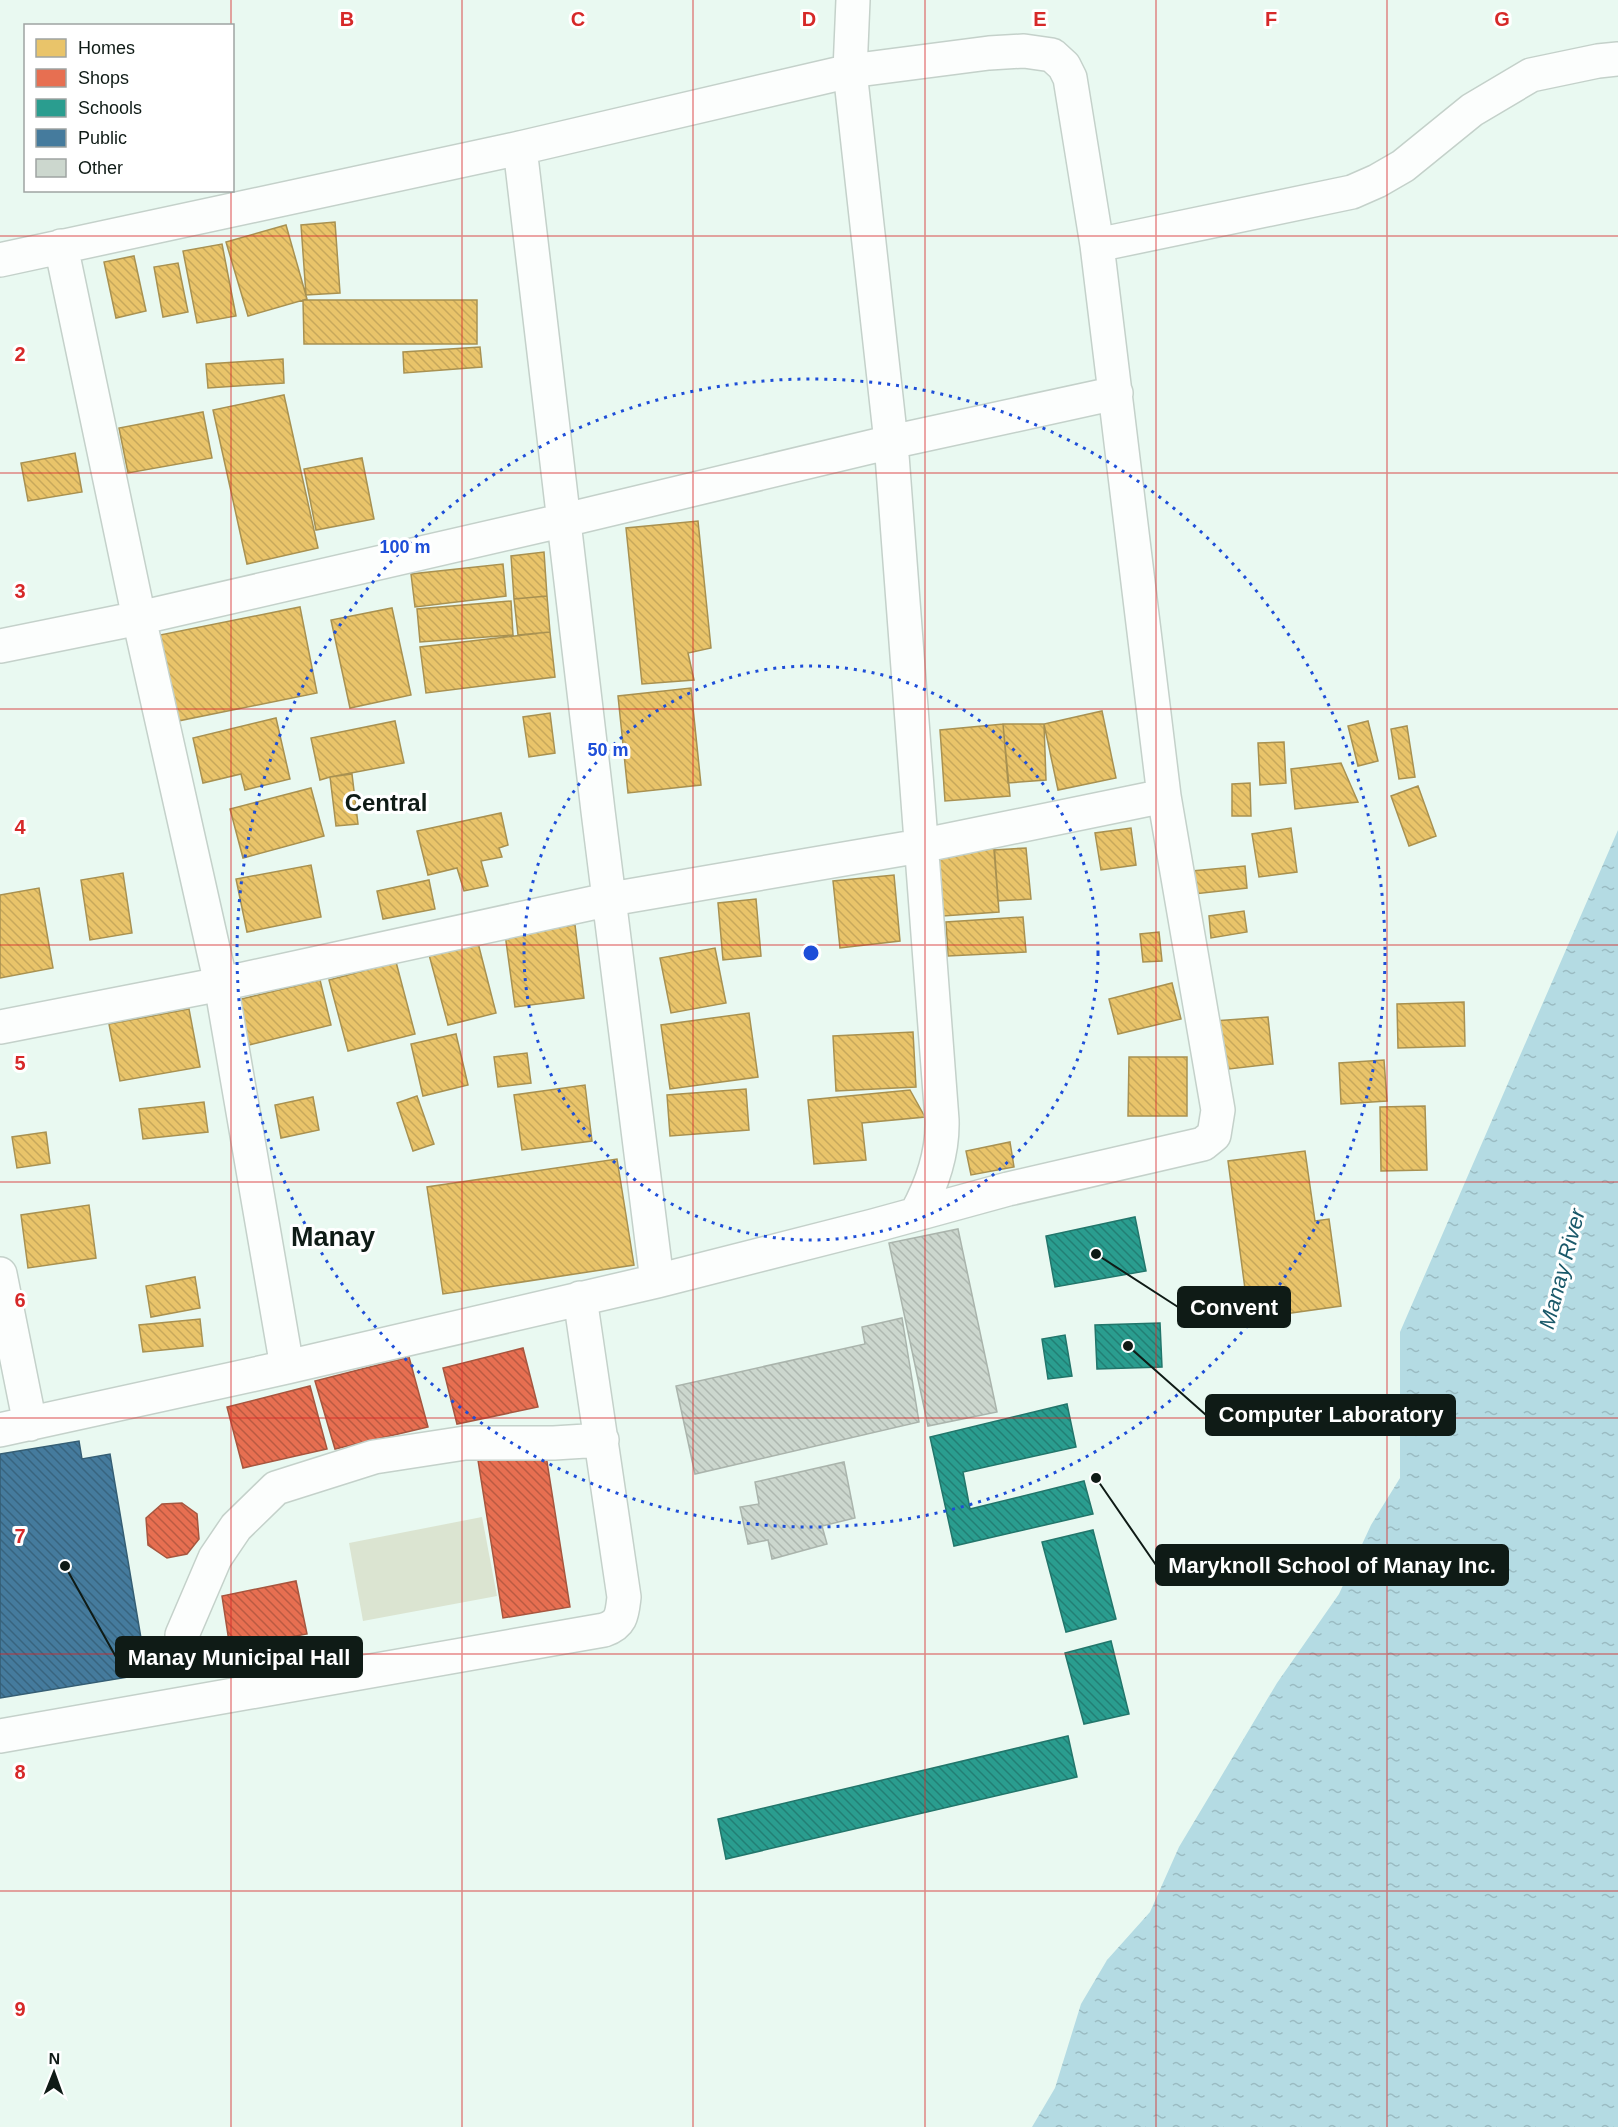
<svg xmlns="http://www.w3.org/2000/svg" width="1618" height="2127" font-family="Arial,sans-serif">
<defs>
<pattern id="water-ripples" width="26" height="14" patternUnits="userSpaceOnUse" patternTransform="scale(1.5)"><rect width="26" height="14" fill="#b4dbe3"/><path d="M2 4q2-2 4 0t4 0M15 11q2-2 4 0t4 0" fill="none" stroke="#9abbc2"/></pattern>
<pattern id="homes-back-hatch" width="6" height="6" patternUnits="userSpaceOnUse" patternTransform="scale(1.5)"><rect width="6" height="6" fill="#e9c46a"/><path d="M-1 5l2 2M0 0l6 6M5-1l2 2" fill="none" stroke="#c7a85b"/></pattern>
<pattern id="shops-back-hatch" width="6" height="6" patternUnits="userSpaceOnUse" patternTransform="scale(1.5)"><rect width="6" height="6" fill="#e76f51"/><path d="M-1 5l2 2M0 0l6 6M5-1l2 2" fill="none" stroke="#ba5a42"/></pattern>
<pattern id="schools-back-hatch" width="6" height="6" patternUnits="userSpaceOnUse" patternTransform="scale(1.5)"><rect width="6" height="6" fill="#2a9d8f"/><path d="M-1 5l2 2M0 0l6 6M5-1l2 2" fill="none" stroke="#227f74"/></pattern>
<pattern id="public-back-hatch" width="6" height="6" patternUnits="userSpaceOnUse" patternTransform="scale(1.5)"><rect width="6" height="6" fill="#457b9d"/><path d="M-1 5l2 2M0 0l6 6M5-1l2 2" fill="none" stroke="#38647f"/></pattern>
<pattern id="building-back-hatch" width="6" height="6" patternUnits="userSpaceOnUse" patternTransform="scale(1.5)"><rect width="6" height="6" fill="#ccd7ce"/><path d="M-1 5l2 2M0 0l6 6M5-1l2 2" fill="none" stroke="#aeb8b0"/></pattern>
</defs>
<rect width="100%" height="100%" fill="#e9f9f1"/>
<path fill="#dbe4d1" d="M482 1517 497 1596 363 1621 349 1543Z"/>
<path fill="url(#water-ripples)" d="M1618 830V2127H1032L1055 2088 1081 2004 1107 1960 1150 1912 1179 1847 1277 1683 1339 1594 1371 1525 1400 1478V1332Z"/>
<path fill="url(#homes-back-hatch)" stroke="#a89151" stroke-width="1.5" d="M335 222 340 293 306 295 301 225Z
M286 225 307 299 248 316 226 242Z
M222 244 236 316 197 323 183 251Z
M134 256 146 311 116 318 104 262Z
M178 263 188 312 163 317 154 267Z
M303 300H477V344H304Z
M480 347 482 367 404 373 403 352Z
M283 359 284 383 208 388 206 364Z
M284 395 318 548 247 564 213 410Z
M203 412 212 458 128 473 119 428Z
M75 453 82 492 28 501 21 463Z
M362 458 374 519 316 530 304 469Z
M698 521 711 648 688 653 694 680 642 684 626 528Z
M544 552 547 596 514 599 511 556Z
M503 564 506 596 415 607 411 574Z
M547 596 550 632 518 635 514 599Z
M511 601 513 635 420 642 417 609Z
M300 607 317 693 178 721 160 635Z
M392 608 411 695 350 708 331 620Z
M550 632 555 677 426 693 420 647Z
M691 688 701 785 628 793 618 696Z
M1102 711 1116 778 1058 790 1044 724Z
M550 713 555 753 529 757 523 717Z
M276 718 290 779 245 790 241 774 203 783 193 738Z
M395 721 404 763 330 777 320 780 311 738Z
M1368 721 1378 761 1358 766 1348 726Z
M1003 724 1010 796 945 801 940 730Z
M1003 724H1044L1046 780 1008 783Z
M1407 726 1415 777 1399 779 1391 729Z
M1284 742 1286 783 1260 785 1258 743Z
M1341 763 1358 802 1295 809 1291 769Z
M352 774 358 824 336 826 330 777Z
M1250 783 1251 816H1232V784Z
M1418 786 1436 836 1409 846 1391 796Z
M311 788 324 836 243 858 230 809Z
M501 813 508 845 499 848 502 857 481 861 488 886 464 891 457 868 428 875 417 831Z
M1131 828 1136 865 1101 870 1095 833Z
M1291 828 1297 872 1259 877 1252 834Z
M994 843 999 912 943 916 938 847Z
M1026 848 1031 899 998 901 994 850Z
M311 865 321 917 247 932 236 879Z
M1245 866 1247 888 1194 894 1192 871Z
M123 873 132 933 90 940 81 880Z
M894 875 900 941 840 948 833 881Z
M429 880 435 909 383 919 377 891Z
M39 888 53 968 0 978V895Z
M756 899 761 956 723 960 718 903Z
M1244 911 1247 932 1211 938 1209 916Z
M1023 917 1026 952 948 956 946 922Z
M575 925 584 998 515 1007 505 934Z
M1159 932 1162 961 1143 962 1140 934Z
M477 939 496 1013 448 1025 428 951Z
M715 948 726 1003 671 1013 660 958Z
M396 962 415 1034 348 1051 329 980Z
M320 980 331 1025 245 1046 233 1001Z
M1172 983 1181 1019 1118 1034 1109 999Z
M1464 1002 1465 1046 1398 1048 1397 1004Z
M189 1009 200 1067 120 1081 109 1024Z
M749 1013 758 1077 670 1089 661 1025Z
M1268 1017 1273 1064 1220 1070 1214 1021Z
M913 1032 916 1087 836 1091 833 1036Z
M456 1034 468 1085 423 1096 411 1044Z
M527 1053 531 1083 498 1087 494 1057Z
M1129 1057H1187V1116H1128Z
M1384 1060 1387 1101 1341 1104 1339 1063Z
M585 1085 592 1141 522 1150 514 1095Z
M746 1089 749 1130 670 1136 667 1095Z
M910 1090 925 1117 862 1123 866 1160 814 1164 808 1100Z
M417 1096 434 1144 413 1151 397 1103Z
M313 1097 319 1130 281 1138 275 1105Z
M204 1102 208 1132 143 1139 139 1109Z
M1425 1106 1427 1170 1381 1171 1380 1107Z
M46 1132 50 1163 17 1168 12 1137Z
M1010 1142 1014 1167 971 1175 966 1151Z
M1305 1151 1315 1221 1329 1219 1341 1306 1249 1319 1228 1161Z
M617 1159 634 1265 443 1294 427 1187Z
M89 1205 96 1258 28 1268 21 1215Z
M195 1277 200 1308 151 1317 146 1286Z
M200 1319 203 1346 143 1352 139 1325Z"/>
<path fill="url(#shops-back-hatch)" stroke="#a6563f" stroke-width="1.5" d="M523 1348 538 1407 457 1424 443 1368Z
M409 1357 428 1427 335 1449 315 1381Z
M310 1386 327 1449 243 1468 227 1407Z
M545 1449 570 1607 503 1618 478 1460Z
M182 1503 197 1514 199 1539 187 1554 167 1558 148 1545 146 1518 162 1504Z
M296 1581 307 1634 230 1648 222 1596Z"/>
<path fill="url(#schools-back-hatch)" stroke="#22766b" stroke-width="1.5" d="M1135 1217 1146 1271 1055 1287 1046 1236Z
M1160 1323 1162 1367 1097 1369 1095 1325Z
M1065 1335 1072 1376 1048 1379 1042 1339Z
M1067 1404 1076 1447 963 1472 970 1509 1084 1481 1093 1514 954 1546 930 1437Z
M1093 1530 1116 1619 1066 1632 1042 1542Z
M1111 1641 1129 1714 1084 1724 1065 1653Z
M1068 1736 1077 1777 726 1859 718 1819Z"/>
<path fill="url(#public-back-hatch)" stroke="#355e74" stroke-width="1.5" d="M79 1441 82 1459 110 1454 147 1674 0 1698V1454Z"/>
<path fill="url(#building-back-hatch)" stroke="#aab4ac" stroke-width="1.5" d="M958 1229 997 1412 928 1426 889 1243Z
M902 1318 919 1422 695 1474 676 1386 865 1344 862 1327Z
M844 1462 855 1518 822 1526 827 1544 772 1559 768 1540 748 1544 740 1507 759 1504 755 1482Z"/>
<g fill="none" stroke-linecap="round" stroke-linejoin="round">
<defs>
<path id="minor" d="M853 0 850 71 891 442 942 1120C943 1154 932 1185 916 1214
M520 148 598 811 657 1281
M1097 245 1352 192 1377 181 1403 166 1472 110 1531 75 1598 61 1618 59
M61 246 139 618 221 984 287 1367
M0 260 520 148 850 71 989 53 1024 51 1052 55 1064 66 1070 78 1097 245 1164 796 1218 1110 1214 1135 1203 1144 1008 1189 873 1226 657 1281 287 1367 0 1430
M0 646 139 618 565 520 891 442 1116 393
M0 1027 221 984 611 899 920 846 1164 796
M0 1274 30 1424
M182 1635 215 1558 236 1527 276 1488 374 1457 465 1443H554L602 1440
M0 1736 604 1630C622 1624 622 1614 624 1597L580 1298"/>
</defs>
<use href="#minor" stroke="#c4d1ca" stroke-width="36"/>
<use href="#minor" stroke="#fcfefd" stroke-width="33"/>
</g>
<path fill="none" stroke="#d62828" stroke-width="1.5" stroke-opacity="0.55" d="M231 0V26M462 0V2127M693 0V2127M925 0V2127M1156 0V2127M1387 0V2127M231 190V2127M0 236H1618M0 473H1618M0 709H1618M0 945H1618M0 1182H1618M0 1418H1618M0 1654H1618M0 1891H1618"/>
<g fill="none" stroke="#1d4ed8" stroke-width="3" stroke-dasharray="3 6">
<circle cx="811" cy="953" r="287"/>
<circle cx="811" cy="953" r="574"/>
</g>
<g text-anchor="middle" dominant-baseline="central" stroke-width="6" stroke-linejoin="round" paint-order="stroke">
<g font-size="22" font-style="italic" fill="#1a596a" stroke="#fff">
<text transform="translate(1562 1269) rotate(-75)">Manay River</text>
</g>
<g font-size="24" font-weight="bold" fill="#0f1b16" stroke="#fff">
<text x="386" y="802">Central</text>
</g>
<g font-size="27" font-weight="bold" fill="#0f1b16" stroke="#fff">
<text x="333" y="1237">Manay</text>
</g>
</g>
<g font-size="20" text-anchor="middle" font-weight="bold" fill="#d62828" stroke="#fff" stroke-width="6" stroke-linejoin="round" paint-order="stroke">
<text x="347" y="26">B</text>
<text x="578" y="26">C</text>
<text x="809" y="26">D</text>
<text x="1040" y="26">E</text>
<text x="1271" y="26">F</text>
<text x="1502" y="26">G</text>
<text x="20" y="361">2</text>
<text x="20" y="598">3</text>
<text x="20" y="834">4</text>
<text x="20" y="1070">5</text>
<text x="20" y="1307">6</text>
<text x="20" y="1543">7</text>
<text x="20" y="1779">8</text>
<text x="20" y="2016">9</text>
</g>
<circle cx="811" cy="953" r="9" fill="#1d4ed8" stroke="#fff" stroke-width="3"/>
<g font-size="18" text-anchor="middle" font-weight="bold" fill="#1d4ed8" stroke="#fff" stroke-width="6" stroke-linejoin="round" paint-order="stroke">
<text x="405" y="553">100 m</text>
<text x="608" y="756">50 m</text>
</g>
<path fill="none" stroke="#0f1b16" stroke-width="2" d="M1096 1254L1178 1307M1128 1346L1206 1415M1096 1478L1156 1565M65 1566L116 1657"/>
<g fill="#0f1b16" stroke="#fff" stroke-width="2">
<circle cx="1096" cy="1254" r="6"/>
<circle cx="1128" cy="1346" r="6"/>
<circle cx="1096" cy="1478" r="6"/>
<circle cx="65" cy="1566" r="6"/>
</g>
<g fill="#0f1b16" stroke="#0f1b16" stroke-width="2">
<rect x="1178" y="1287" width="112" height="40" rx="6"/>
<rect x="1206" y="1395" width="249" height="40" rx="6"/>
<rect x="1156" y="1545" width="352" height="40" rx="6"/>
<rect x="116" y="1637" width="246" height="40" rx="6"/>
</g>
<g font-size="22" text-anchor="middle" font-weight="bold" fill="#fff">
<text x="1234" y="1315">Convent</text>
<text x="1331" y="1422">Computer Laboratory</text>
<text x="1332" y="1573">Maryknoll School of Manay Inc.</text>
<text x="239" y="1665">Manay Municipal Hall</text>
</g>
<rect x="24" y="24" width="210" height="168" fill="#ffffff" stroke="#9fa4a2" stroke-width="1.5"/>
<rect x="36" y="39" width="30" height="18" fill="#e9c46a" stroke="#9fa4a2" stroke-width="1.5"/>
<text x="78" y="54" font-size="18" fill="#0f1b16">Homes</text>
<rect x="36" y="69" width="30" height="18" fill="#e76f51" stroke="#9fa4a2" stroke-width="1.5"/>
<text x="78" y="84" font-size="18" fill="#0f1b16">Shops</text>
<rect x="36" y="99" width="30" height="18" fill="#2a9d8f" stroke="#9fa4a2" stroke-width="1.5"/>
<text x="78" y="114" font-size="18" fill="#0f1b16">Schools</text>
<rect x="36" y="129" width="30" height="18" fill="#457b9d" stroke="#9fa4a2" stroke-width="1.5"/>
<text x="78" y="144" font-size="18" fill="#0f1b16">Public</text>
<rect x="36" y="159" width="30" height="18" fill="#ccd7ce" stroke="#9fa4a2" stroke-width="1.5"/>
<text x="78" y="174" font-size="18" fill="#0f1b16">Other</text>
<g transform="translate(54 2073) rotate(1)" stroke="#ffffff" stroke-width="4.5" paint-order="stroke">
<path d="M0-4.5L10 22L0 15L-10 22Z" fill="#0f1b16"/>
<text y="-9" font-size="16" font-weight="bold" text-anchor="middle" fill="#0f1b16">N</text>
</g>
</svg>
